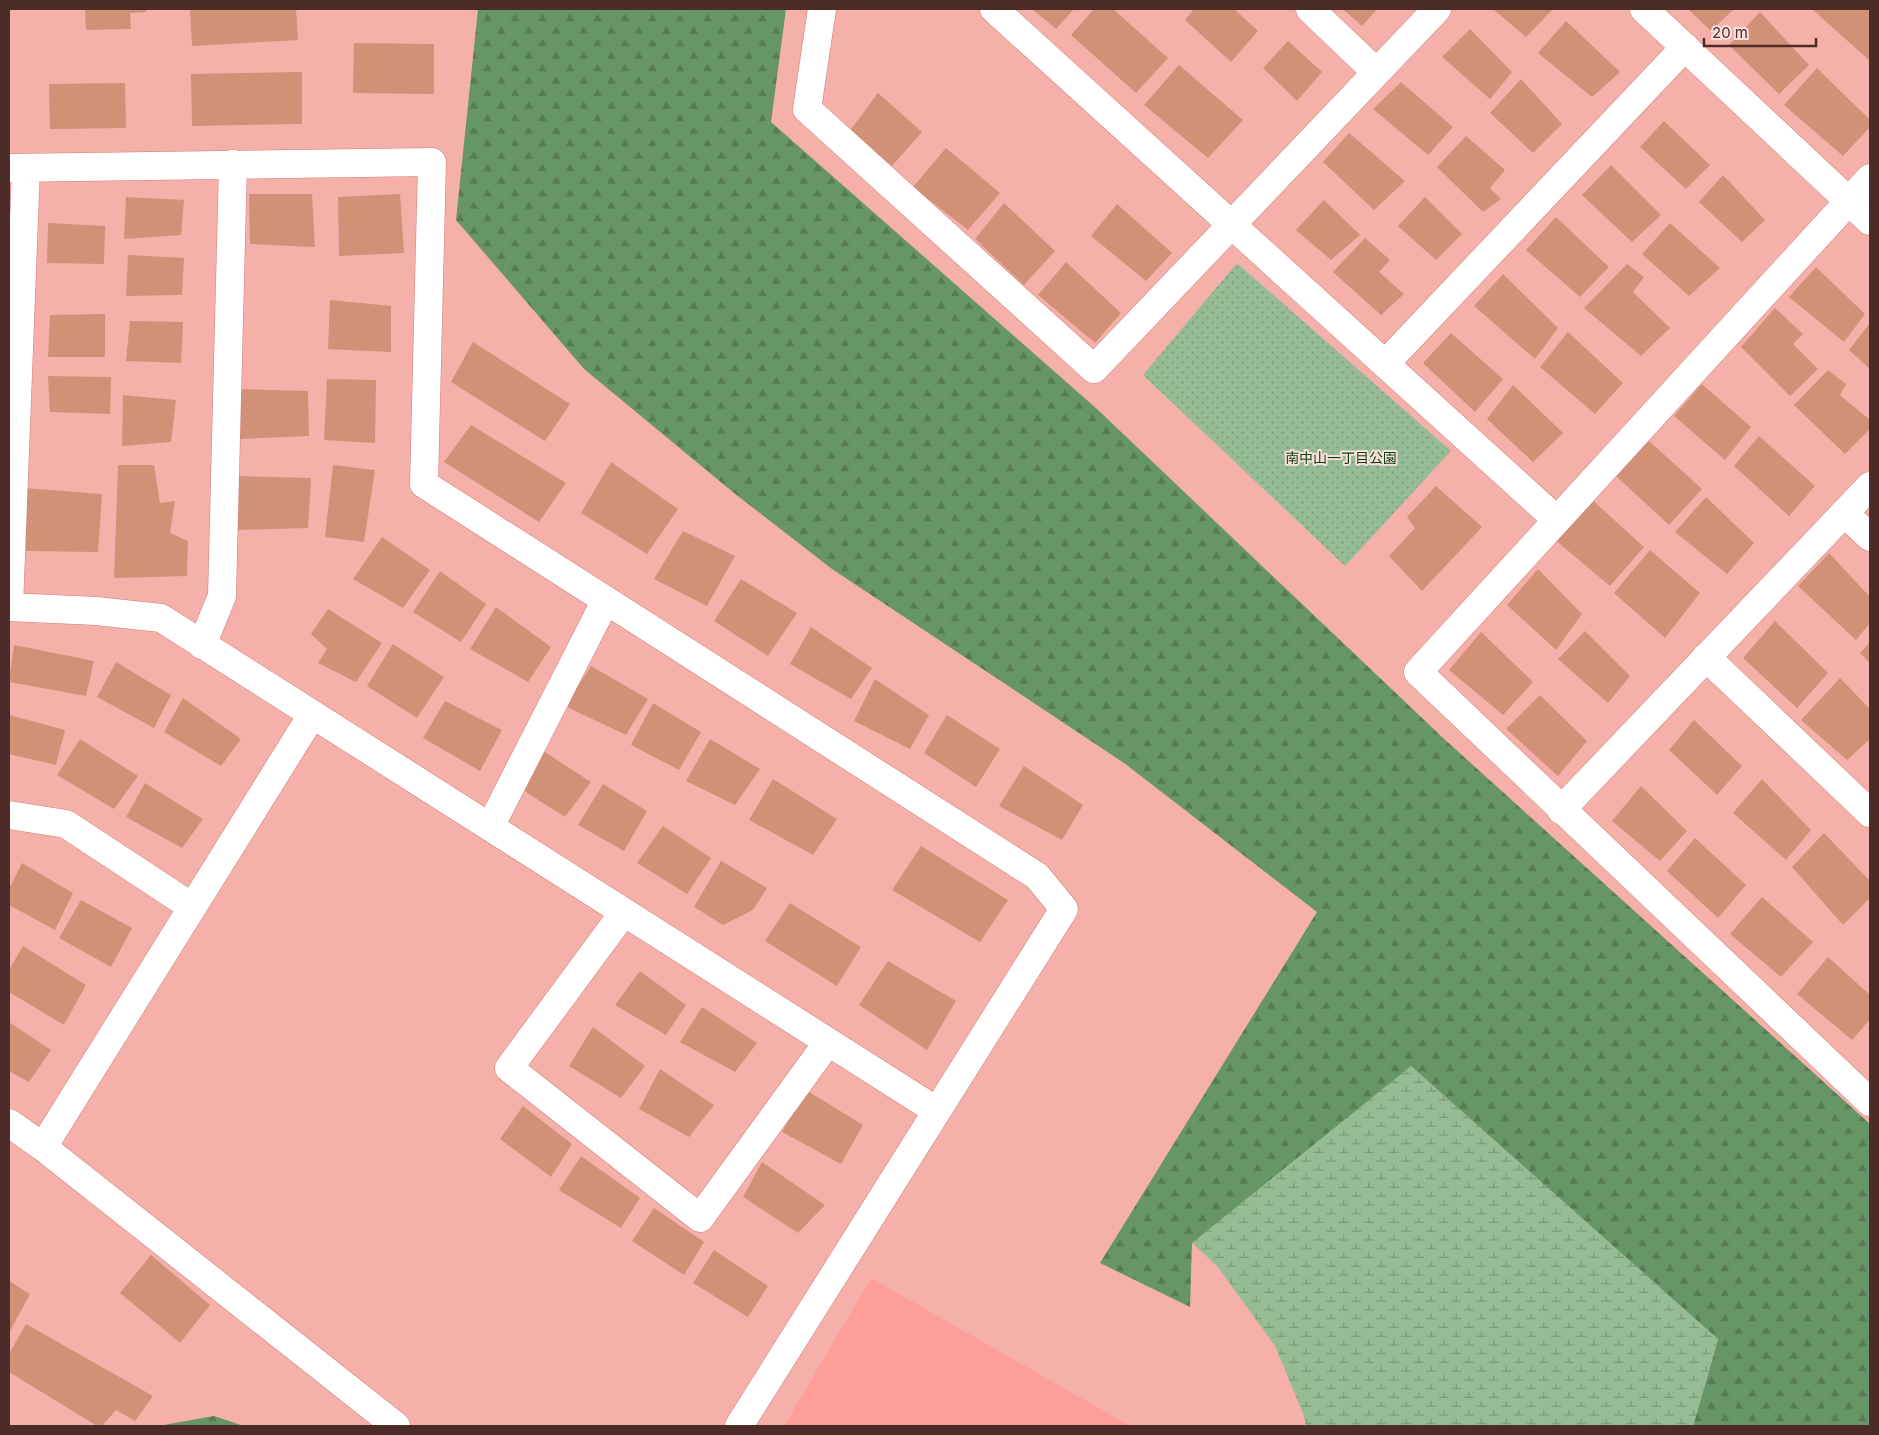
<svg xmlns="http://www.w3.org/2000/svg" width="1879" height="1435" font-family="Inter,'Noto Sans JP',sans-serif">
<defs>
<pattern id="forest-firs" width="22" height="20" patternUnits="userSpaceOnUse" patternTransform="scale(1.25)"><rect width="22" height="20" fill="#679666"/><path d="M5 1l3.5 6h-7zM16 11l3.5 6h-7z" fill="#577b54"/></pattern>
<pattern id="wetland-marsh" width="20" height="14" patternUnits="userSpaceOnUse" patternTransform="scale(1.25)"><rect width="20" height="14" fill="#96bc95"/><path d="M1 5h8M5 5V1M11 12h8M15 12V8" fill="none" stroke="#7d997a"/></pattern>
<pattern id="park-dots" width="8" height="8" patternUnits="userSpaceOnUse" patternTransform="scale(1.25)"><rect width="8" height="8" fill="#96bc95"/><path d="M2 2h.1M6 6h.1" fill="none" stroke="#7d997a" stroke-width="1.8" stroke-linecap="round"/></pattern>
</defs>
<rect width="100%" height="100%" fill="#f6b0aa"/>
<path fill="#fea099" d="M871 1278 1130 1426H784Z"/>
<path fill="url(#forest-firs)" d="M478 9H786L771 122 1097 409 1442 737 1870 1124V1426H1693L1718 1339 1192 1243 1190 1307 1100 1263 1317 912 1124 763 832 569 734 493 584 369 456 220Z
M214 1416 244 1426H158Z"/>
<path fill="url(#wetland-marsh)" d="M1411 1066 1718 1339 1693 1426H1306L1304 1416 1275 1346 1217 1266 1192 1243Z"/>
<path fill="url(#park-dots)" d="M1237 263 1451 451 1345 566 1143 375Z"/>
<path fill="#d19176" d="M85 9H146V12L130 13 131 29 86 30Z
M190 9H296L298 40 192 46Z
M1032 9H1074L1056 29Z
M1094 9H1113L1168 58 1136 93 1071 35Z
M1194 9H1234L1258 31 1231 62 1185 20Z
M1343 9H1377L1362 26Z
M1493 9H1553L1526 37Z
M1688 9H1734L1711 31Z
M1812 9H1870V61Z
M1760 12 1809 65 1779 94 1729 45Z
M1566 21 1620 72 1592 97 1538 53Z
M1470 29 1512 72 1490 99 1442 57Z
M1288 41 1322 72 1297 101 1263 68Z
M354 43 434 44V94L353 93Z
M1179 65 1243 120 1208 158 1144 105Z
M1817 68 1870 120V127L1843 156 1784 105Z
M302 72V124L192 126 191 74Z
M1521 79 1562 124 1533 153 1490 113Z
M1401 82 1453 127 1428 155 1373 109Z
M125 83 126 128 50 129 49 84Z
M878 93 922 132 892 166 849 132Z
M1664 121 1710 165 1686 189 1640 147Z
M1349 133 1405 181 1374 210 1323 162Z
M1466 136 1505 170 1490 188 1501 199 1483 212 1437 167Z
M946 148 1000 193 968 230 913 187Z
M1611 165 1661 215 1632 242 1582 195Z
M1723 175 1765 220 1742 242 1699 202Z
M249 194H312L315 247 250 244Z
M400 194 404 253 339 256 338 197Z
M126 197 184 200 181 235 124 239Z
M1425 197 1462 234 1436 260 1398 226Z
M1324 200 1360 235 1331 260 1296 230Z
M1004 203 1055 251 1024 285 975 239Z
M1117 204 1172 253 1146 281 1091 236Z
M1556 217 1609 267 1580 297 1526 250Z
M48 223 105 226 104 264 47 263Z
M1670 223 1720 268 1689 296 1642 254Z
M1365 238 1390 260 1379 272 1404 294 1381 315 1333 272Z
M128 255 184 258 182 295 126 296Z
M1066 262 1121 313 1095 343 1038 295Z
M1627 264 1644 277 1633 292 1670 328 1641 356 1584 308Z
M1816 267 1865 314 1844 342 1789 297Z
M1503 274 1558 328 1535 359 1474 306Z
M330 300 391 306V352L328 349Z
M1775 308 1803 334 1793 344 1818 369 1790 396 1741 347Z
M105 314V357H48L50 315Z
M130 321 183 322 181 363 126 361Z
M1870 323V369L1849 350Z
M1568 332 1623 383 1595 414 1540 367Z
M1451 333 1503 379 1475 412 1423 363Z
M473 342 570 404 545 441 451 382Z
M1828 370 1846 384 1840 395 1870 420V429L1845 454 1794 405Z
M48 376 111 377 110 414 50 412Z
M327 379 376 380 375 443 324 440Z
M1702 384 1751 427 1725 460 1674 416Z
M1513 385 1563 433 1533 462 1487 419Z
M237 389 308 391 309 436 239 439Z
M123 395 176 400 171 442 122 446Z
M471 425 566 483 539 522 444 462Z
M1759 436 1815 486 1789 516 1734 466Z
M1648 440 1702 489 1669 525 1615 475Z
M611 462 678 509 647 554 581 513Z
M118 465H154L160 503 175 501 170 533 188 541 187 576 114 578Z
M333 465 375 470 364 542 325 537Z
M237 476 311 478 308 528 234 530Z
M1436 486 1482 527 1422 591 1389 556 1415 528 1407 517Z
M24 488 102 494 98 552 26 551Z
M1589 497 1644 547 1610 586 1554 539Z
M1706 497 1754 543 1727 574 1675 532Z
M683 531 735 556 707 606 654 579Z
M382 537 430 570 403 608 353 579Z
M1650 550 1700 593 1665 638 1614 593Z
M1829 553 1870 597V623L1856 640 1798 586Z
M1538 569 1582 614 1556 650 1507 605Z
M440 571 486 604 461 642 413 612Z
M741 579 797 613 768 656 714 621Z
M496 607 551 647 528 682 470 649Z
M328 609 382 643 356 682 318 663 327 649 311 634Z
M1775 621 1828 673 1797 708 1743 658Z
M811 627 872 668 851 699 790 664Z
M1585 631 1630 676 1608 703 1558 659Z
M1481 632 1533 682 1503 715 1449 670Z
M1870 642V663L1860 653Z
M393 644 444 677 417 718 367 686Z
M14 645 94 661 86 696 9 682Z
M116 662 171 695 154 728 97 697Z
M591 666 648 699 626 735 565 706Z
M1840 678 1870 709V739L1847 760 1801 720Z
M875 679 929 715 910 749 854 721Z
M1540 695 1587 741 1558 776 1506 729Z
M183 698 241 739 221 766 164 732Z
M445 701 502 730 480 771 423 738Z
M653 703 701 732 679 770 631 745Z
M9 715 65 730 56 765 9 754Z
M947 715 1000 749 976 787 924 753Z
M1694 720 1742 766 1717 795 1669 750Z
M80 739 138 776 114 809 57 775Z
M710 739 760 769 735 805 686 781Z
M540 749 591 782 565 817 518 787Z
M1024 766 1083 805 1062 840 999 806Z
M773 779 837 819 813 855 749 820Z
M1762 779 1811 830 1786 860 1733 813Z
M145 783 203 819 182 848 126 817Z
M603 784 647 811 624 851 578 825Z
M1641 786 1687 831 1660 861 1612 821Z
M663 826 711 858 687 894 637 863Z
M1824 833 1870 881V898L1843 925 1792 867Z
M1695 838 1746 885 1718 918 1667 871Z
M921 846 1008 900 980 942 892 890Z
M721 861 767 888 753 910 723 925 694 907Z
M22 863 73 893 55 930 9 905V889Z
M1762 897 1813 942 1781 977 1730 934Z
M81 900 132 928 111 967 59 938Z
M790 903 861 947 837 986 765 941Z
M23 946 86 985 64 1025 9 992V970Z
M1828 957 1870 995V1019L1852 1040 1797 994Z
M888 961 956 1001 927 1050 859 1005Z
M640 971 686 1005 666 1035 615 1005Z
M702 1007 757 1043 735 1072 680 1042Z
M9 1022 51 1050 29 1082 9 1071Z
M593 1027 645 1066 621 1098 569 1066Z
M660 1069 714 1105 689 1137 639 1109Z
M806 1090 863 1125 841 1164 782 1132Z
M523 1106 572 1144 551 1177 500 1139Z
M581 1156 640 1198 621 1228 559 1190Z
M762 1162 825 1205 798 1233 743 1197Z
M654 1208 704 1242 684 1275 632 1241Z
M714 1250 768 1286 748 1317 693 1283Z
M151 1255 210 1305 180 1343 120 1293Z
M9 1281 30 1294 9 1333Z
M26 1324 153 1396 135 1421 116 1410 102 1426H97L9 1372V1354Z"/>
<g fill="none" stroke-linecap="round" stroke-linejoin="round">
<defs>
<path id="minor" d="M822 9 807 109 1094 369 1437 9
M994 9 1557 520
M1310 9 1376 72
M9 168 432 162 424 484 1037 876 1064 909 739 1426
M1870 178 1418 672 1870 1102
M1385 364 1685 47
M1844 513 1870 537
M9 607 96 611 161 618 937 1111
M9 607 26 168
M202 645 222 596 233 164
M1706 657 1870 813
M1561 810 1870 486
M9 815 66 824 192 907
M490 827 606 600
M624 912 509 1068 700 1218 828 1042
M9 1123 43 1147 396 1426
M43 1147 312 715"/>
<path id="tertiary" d="M1644 9 1870 221"/>
</defs>
<use href="#minor" stroke="#ce7c77" stroke-width="29"/>
<use href="#tertiary" stroke="#ce7c77" stroke-width="29"/>
<use href="#minor" stroke="#fff" stroke-width="28"/>
<use href="#tertiary" stroke="#fff" stroke-width="28"/>
</g>
<g text-anchor="middle" dominant-baseline="central" stroke-width="4" stroke-linejoin="round" paint-order="stroke">
<g font-size="14" fill="#0a3f0e" stroke="#f9dedb">
<text x="1341" y="457">南中山一丁目公園</text>
</g>
</g>
<rect width="1879" height="1435" fill="none" stroke="#4d2b29" stroke-width="20"/>
<path d="M1704 38v8h112v-8" fill="none" stroke="#4d2b29" stroke-width="2.5"/>
<text x="1712" y="38" font-size="15" fill="#4d2b29" stroke="#f9dedb" stroke-width="4" paint-order="stroke">20 m</text>
</svg>
